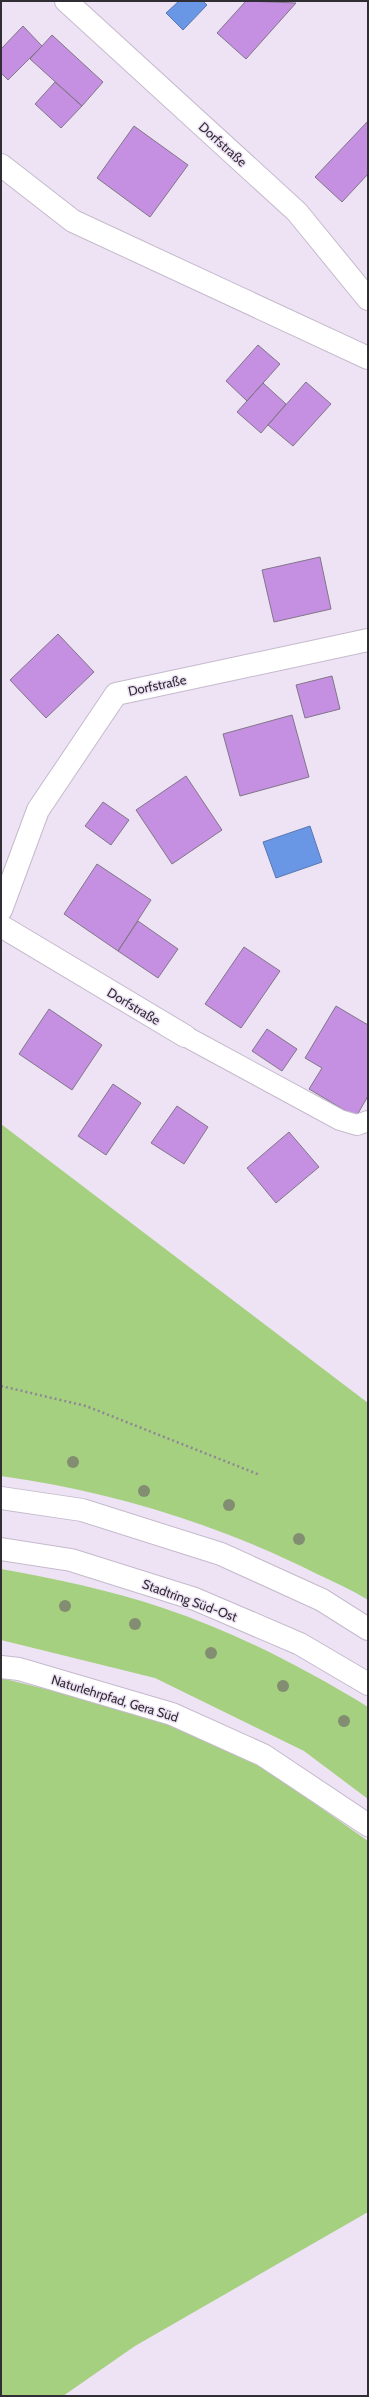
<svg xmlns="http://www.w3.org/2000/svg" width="369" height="2397" font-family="Cabin,sans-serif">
<rect width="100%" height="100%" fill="#eee2f5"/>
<path fill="#a5d07f" d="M1 1124 368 1403V1600C352 1590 334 1582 317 1574 218 1524 110 1491 1 1476Z
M1 1569C56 1579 110 1590 163 1608 235 1632 304 1668 368 1707V1799L304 1751 155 1678 1 1640Z
M1 1678 150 1715 260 1765 368 1841V2212L135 2346 63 2396H1Z"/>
<path fill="#6a97e5" stroke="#5977b0" d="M179 1H203L207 5 183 30 166 13Z
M310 826 322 862 276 878 263 842Z"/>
<path fill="#c590e1" stroke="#817687" d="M246 1 296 3 246 59 217 33Z
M23 26 42 46 8 80 1 73V49Z
M52 35 103 82 82 106 30 59Z
M55 82 82 106 61 128 35 104Z
M368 121V174L342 202 315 177Z
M134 126 188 165 150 217 97 178Z
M258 345 280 364 247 401 226 381Z
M306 382 331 404 293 446 268 425Z
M263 383 286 404 261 433 237 412Z
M320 557 331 609 274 622 262 570Z
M58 634 94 672 46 718 10 680Z
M332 676 340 709 305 718 296 685Z
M292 715 309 777 240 796 223 734Z
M186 776 222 830 172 864 136 810Z
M103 802 129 820 111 845 85 826Z
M97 864 151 900 118 951 64 914Z
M138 921 178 949 158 978 118 951Z
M244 947 280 971 241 1028 205 1004Z
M336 1006 368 1025V1096L356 1117 309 1089 322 1068 305 1058Z
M49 1009 102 1045 72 1090 19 1054Z
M267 1029 297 1049 282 1071 252 1051Z
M113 1084 141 1103 106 1155 78 1136Z
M177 1106 208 1127 184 1164 151 1143Z
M289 1132 319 1167 276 1203 247 1168Z"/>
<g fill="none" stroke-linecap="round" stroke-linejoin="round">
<defs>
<path id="lane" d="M185 1036 340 1120 357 1125 368 1121"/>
<path id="street" d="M66 1 297 212 368 299
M1 165 73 221 368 358
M1 910 38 810 116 694 368 640
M1 926 185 1036
M1 1667 19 1669 172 1714 263 1755 368 1825"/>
<path id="primary" d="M1 1498 82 1510 221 1554 322 1600 368 1629
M1 1549 71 1560 195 1599 300 1644 368 1684"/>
</defs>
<use href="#lane" stroke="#c5bacc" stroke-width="22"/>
<use href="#street" stroke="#c5bacc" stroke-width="24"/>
<use href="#primary" stroke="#c5bacc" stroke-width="24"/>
<path stroke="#8f8794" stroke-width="2.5" stroke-dasharray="2 3" stroke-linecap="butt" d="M1 1386 86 1406 260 1475"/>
<use href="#lane" stroke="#fff" stroke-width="20"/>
<use href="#street" stroke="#fff" stroke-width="22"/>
<use href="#primary" stroke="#fff" stroke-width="22"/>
</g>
<g fill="#838d72">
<circle cx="73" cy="1462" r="6"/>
<circle cx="144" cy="1491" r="6"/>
<circle cx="229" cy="1505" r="6"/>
<circle cx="299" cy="1539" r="6"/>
<circle cx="65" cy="1606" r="6"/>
<circle cx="135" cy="1624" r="6"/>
<circle cx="211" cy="1653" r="6"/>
<circle cx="283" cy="1686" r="6"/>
<circle cx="344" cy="1721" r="6"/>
</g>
<g text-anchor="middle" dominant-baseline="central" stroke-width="3" stroke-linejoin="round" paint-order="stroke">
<g font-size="13" fill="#312d34" stroke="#eee2f5">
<text transform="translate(223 144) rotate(42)">Dorfstraße</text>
<text transform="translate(157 685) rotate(-12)">Dorfstraße</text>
<text transform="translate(134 1006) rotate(31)">Dorfstraße</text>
<text transform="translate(190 1600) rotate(20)">Stadtring Süd-Ost</text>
<text transform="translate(115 1698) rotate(17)">Naturlehrpfad, Gera Süd</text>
</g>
</g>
<rect width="369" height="2397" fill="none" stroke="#312d34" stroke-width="4"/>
</svg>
